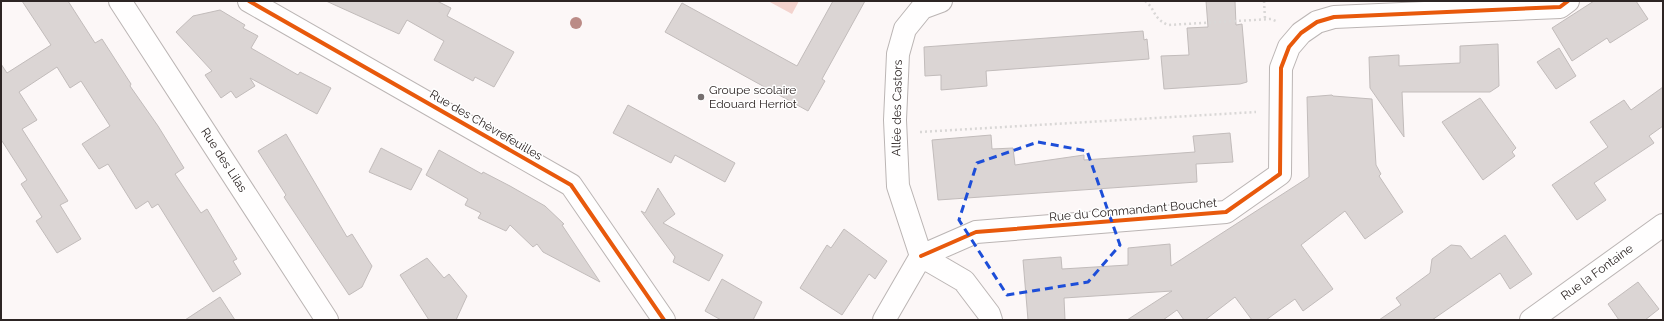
<svg xmlns="http://www.w3.org/2000/svg" width="1664" height="321" font-family="Raleway,sans-serif">
<rect width="100%" height="100%" fill="#fcf7f7"/>
<path fill="#f3d3ce" d="M768 1H799L792 14Z"/>
<path fill="#dbd5d4" stroke="#c2bcbb" d="M22 1H68L95 43 102 39 131 84 130 86 158 126 184 168 175 174 201 213 207 209 237 259 233 261 241 274 213 292 158 204 152 208 148 201 136 209 108 164 99 169 82 144 110 126 81 81 70 88 57 67 19 92 37 120 22 129 68 201 60 205 81 239 57 253 36 221 42 217 21 184 27 180 2 141 1 142V64L7 73 51 45Z
M326 1H437L451 8 447 16 514 52 494 87 475 77 473 81 434 60 444 41 407 20 399 34Z
M833 1H865L822 79 825 81 808 111 665 32 682 3 797 66Z
M1206 1H1235L1236 25 1242 24 1247 82 1240 84 1164 89 1161 56 1189 55 1187 28 1208 27Z
M1594 1H1636L1648 19 1610 43 1607 38 1572 61 1552 28Z
M220 10 245 25 243 28 258 36 251 48 298 75 300 72 331 88 317 114 250 78 255 86 236 98 231 91 221 98 205 75 212 71 176 32 193 16Z
M1143 31 1144 40 1147 39 1149 59 986 71 987 86 941 90V75L925 76 924 47Z
M1498 44 1499 86 1490 92H1402L1404 137 1370 88 1369 57 1399 55V66L1460 63V46Z
M1559 48 1576 76 1556 89 1537 62Z
M1663 87V126L1649 136 1654 143 1594 183 1606 200 1577 220 1552 185 1608 147 1590 122 1624 100 1631 110Z
M1332 95 1333 96 1372 99 1376 165 1381 174 1379 176 1403 212 1365 239 1345 211 1301 245 1333 289 1303 311 1295 299 1266 320H1252L1235 297 1205 320H1184L1177 310 1163 320H1127L1172 291 1064 298 1065 320H1028L1023 260 1061 257 1062 269 1128 265V248L1170 244 1171 266 1309 177 1307 97Z
M1480 98 1516 148 1512 152 1515 156 1483 180 1442 122Z
M628 105 735 163 725 182 675 155 671 163 613 133Z
M1230 133 1233 162 1196 164 1197 182 938 200 932 140 991 135 992 149 1013 148 1015 165 1084 155V160L1195 152 1193 136Z
M286 134 347 237 352 234 372 266 362 287 349 295 284 197 286 195 258 151Z
M381 148 422 169 411 190 369 172Z
M439 150 482 174 483 172 510 186 545 206 564 224 562 225 600 282 543 252 537 244 533 247 510 225 506 231 478 218 481 213 465 205 468 199 426 175Z
M658 188 675 214 663 223 723 255 709 281 673 262 675 257 641 211 645 213Z
M844 229 887 261 875 279 869 274 842 315 800 288 827 245 831 248Z
M1505 235 1532 274 1510 289 1500 273 1432 320H1379L1401 305 1396 298 1430 273 1432 259 1451 245 1461 246 1471 259Z
M427 258 444 278 449 274 467 296 456 320H429L400 275Z
M722 279 762 302 753 320H721L705 311Z
M1638 282 1659 309 1645 320H1619L1608 304Z
M220 297 235 320H185Z"/>
<g fill="none" stroke-linecap="round" stroke-linejoin="round">
<defs>
<path id="minor" d="M120 1 327 320
M249 1 571 185 664 320
M921 256 976 232 1226 212 1280 174 1281 68 1289 47 1301 33 1317 22 1334 17 1560 7 1568 1
M921 256 898 186 895 120 898 54 905 29 922 8 941 1
M921 256 964 281 989 314 991 320
M884 320 921 256
M1531 320 1663 225"/>
</defs>
<use href="#minor" stroke="#bbb5b4" stroke-width="24"/>
<path stroke="#d9d7d6" stroke-width="2.5" stroke-dasharray="2 3" stroke-linecap="butt" d="M1145 1C1156 9 1152 18 1168 25L1271 19 1278 22
M1264 1 1265 19
M920 132 1256 112"/>
<use href="#minor" stroke="#fffefe" stroke-width="22"/>
<defs>
<path id="cycleway" d="M249 1 571 185 664 320
M921 256 976 232 1226 212 1280 174 1281 68 1289 47 1301 33 1317 22 1334 17 1560 7 1568 1"/>
</defs>
<use href="#cycleway" stroke="#fff" stroke-width="6"/>
<use href="#cycleway" stroke="#e8590c" stroke-width="4"/>
</g>
<circle fill="#bb8b86" cx="576" cy="23" r="6"/>
<path fill="none" stroke="#1d4ed8" stroke-width="3" stroke-dasharray="8 5" stroke-linejoin="round" d="M1038 142 1087 151 1120 245 1088 282 1007 295 959 220 977 163Z"/>
<circle fill="#756e6e" stroke="#fff" stroke-width="1.5" cx="701" cy="97" r="4"/>
<g text-anchor="middle" dominant-baseline="central" stroke-width="3" stroke-linejoin="round" paint-order="stroke">
<g font-size="12" fill="#2d2524" stroke="#fff" text-anchor="start">
<text x="709" y="90">Groupe scolaire<tspan x="709" dy="14">Edouard Herriot</tspan></text>
</g>
<g font-size="12" fill="#2d2524" stroke="#fff">
<text transform="translate(897 108) rotate(-89)">Allée des Castors</text>
<text transform="translate(486 125) rotate(30)">Rue des Chèvrefeuilles</text>
<text transform="translate(224 160) rotate(57)">Rue des Lilas</text>
<text transform="translate(1133 210) rotate(-5)">Rue du Commandant Bouchet</text>
<text transform="translate(1597 272) rotate(-36)">Rue la Fontaine</text>
</g>
</g>
<rect width="1664" height="321" fill="none" stroke="#2d2524" stroke-width="4"/>
</svg>
